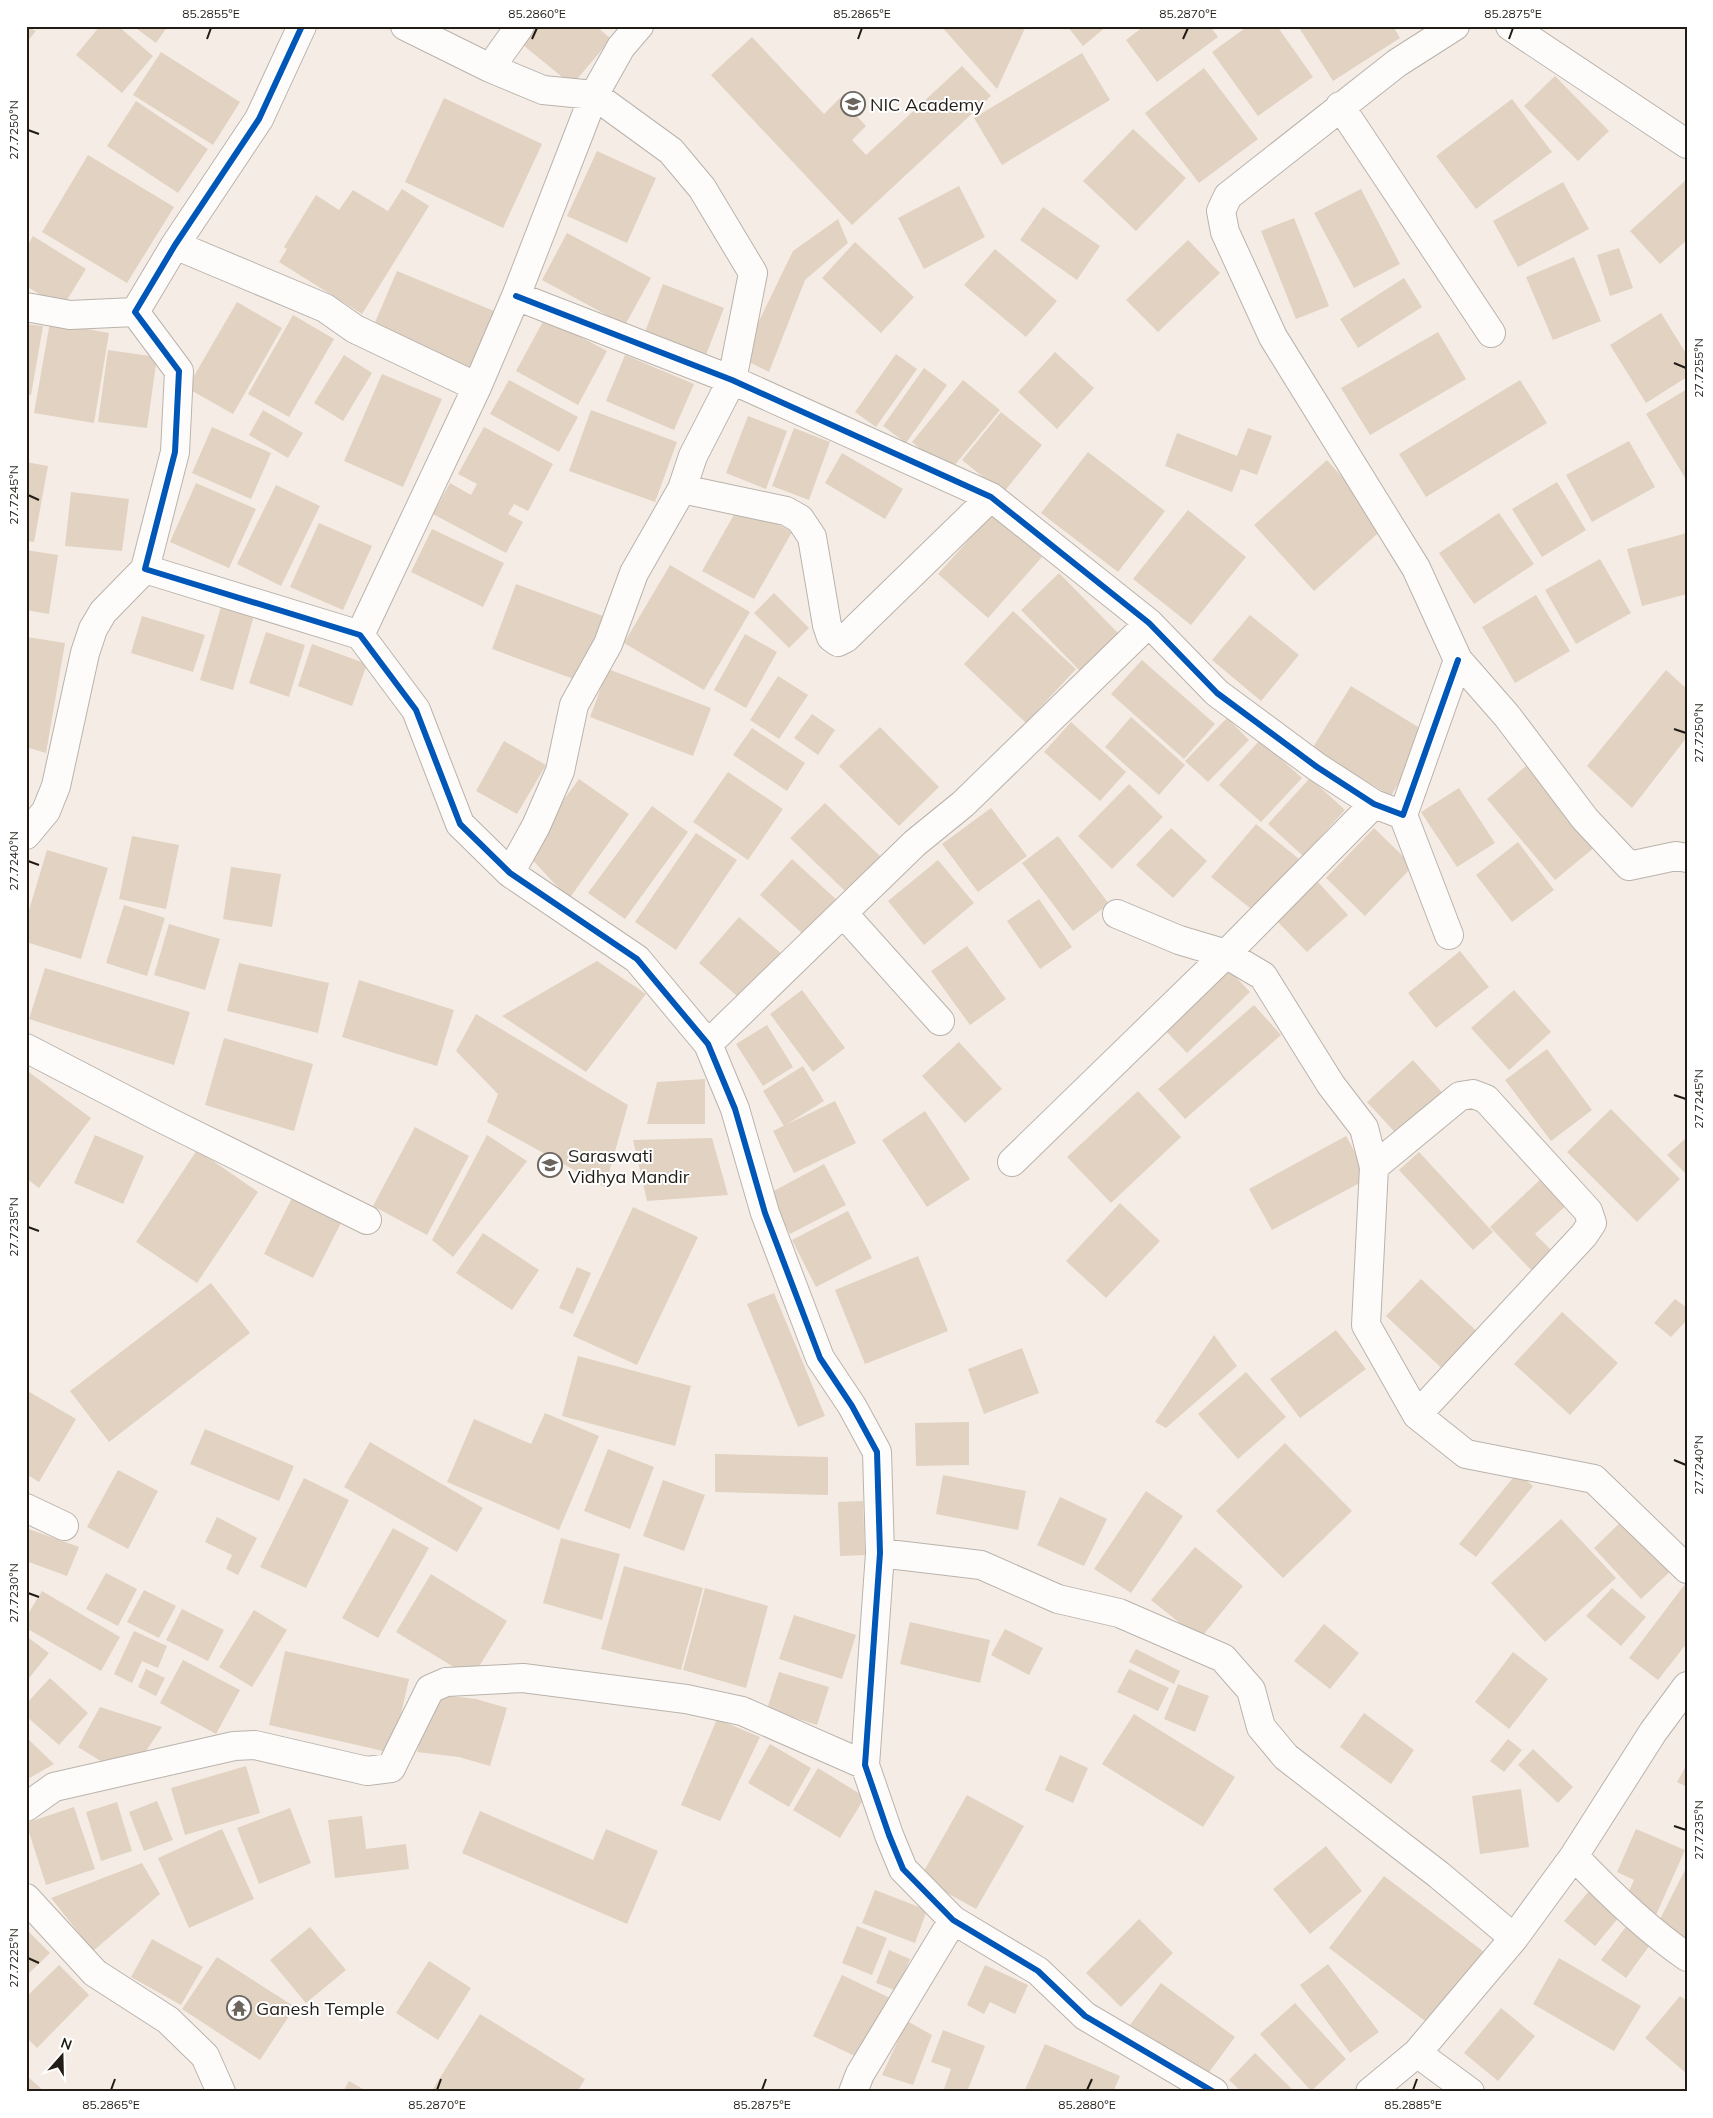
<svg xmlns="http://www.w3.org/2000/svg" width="1713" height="2118" font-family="Mulish,sans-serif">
<rect width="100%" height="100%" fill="#f5ede5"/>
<path fill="#e1d2c1" d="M26 26 36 31 26 43Z
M100 26H118L153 56 122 93 76 55Z
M133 26H168L156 43Z
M538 26H596L611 39 572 85 523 45Z
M941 26H1026L997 89Z
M1067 26H1107L1083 46Z
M1144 26H1210L1218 37 1157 82 1126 40Z
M1248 26H1277L1313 77 1258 116 1212 52Z
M1298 26H1393L1400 38 1333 81Z
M752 37 824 114 840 98 866 126 852 140 866 155 962 66 991 96 852 225 711 75Z
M161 52 240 102 213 145 133 95Z
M1082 53 1110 100 1002 165 974 118Z
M1204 68 1258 139 1199 183 1145 113Z
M1555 76 1609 131 1578 161 1524 106Z
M444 98 542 144 503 228 405 182Z
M1512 99 1552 152 1476 209 1436 156Z
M136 101 208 149 178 193 107 146Z
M1133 129 1186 178 1136 231 1083 181Z
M597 151 656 178 627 243 567 216Z
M88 155 174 207 127 283 42 232Z
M1687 179V240L1660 264 1630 231Z
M1563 182 1589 229 1518 267 1493 221Z
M959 186 985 237 924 269 898 218Z
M402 189 429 206 362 314 279 262 287 249 284 247 316 195 339 210 353 190 388 211Z
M1361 189 1400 264 1354 288 1314 213Z
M1043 207 1100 246 1077 280 1020 240Z
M1294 218 1329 306 1296 319 1261 231Z
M838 219 848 243 805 280 769 372 741 358 793 251Z
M567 233 651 278 625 325 542 280Z
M33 236 86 269 62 308 26 286V248Z
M1188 240 1220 273 1158 332 1126 300Z
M855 242 914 297 881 333 822 278Z
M1619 248 1633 288 1610 296 1597 255Z
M995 249 1057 301 1026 337 964 285Z
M1574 257 1601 321 1553 340 1526 277Z
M397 271 494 311 470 369 373 327Z
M1404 278 1422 307 1358 348 1340 319Z
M663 284 724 308 706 355 645 332Z
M237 302 282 328 233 414 187 388Z
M1661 313 1687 355V377L1646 403 1610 345Z
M293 315 334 339 289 417 248 394Z
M545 318 607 351 578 405 516 371Z
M50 322 109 333 94 423 34 413Z
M26 324 43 326 31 395 26 394Z
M1438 332 1466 379 1370 435 1341 388Z
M108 350 157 357 147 428 98 422Z
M1055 352 1094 388 1057 429 1018 392Z
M896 354 917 369 876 427 855 412Z
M344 355 372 373 343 421 314 403Z
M625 355 694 384 674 430 606 401Z
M924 368 947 385 906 443 883 426Z
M382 374 442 399 403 487 344 461Z
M509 380 578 417 559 452 490 414Z
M963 380 1000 410 949 472 912 442Z
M1520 380 1547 423 1426 497 1399 454Z
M1687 389V481L1646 414Z
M263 410 303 433 288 458 249 435Z
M591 410 677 442 655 502 569 471Z
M1001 412 1042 445 1003 493 962 460Z
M748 416 787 431 766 489 726 473Z
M212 427 271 453 251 499 192 473Z
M484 427 553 464 528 511 514 504 508 514 523 522 506 553 433 514 450 483 471 495 477 484 458 474Z
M794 428 830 442 809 500 772 486Z
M1248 428 1272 436 1257 475 1241 469 1232 492 1165 466 1177 433 1237 456Z
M1629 441 1655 487 1592 522 1566 475Z
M1088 452 1165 511 1118 572 1041 513Z
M842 453 903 489 885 519 825 483Z
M1327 460 1386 526 1314 591 1254 525Z
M26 462 48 466 34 542 26 541Z
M1557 482 1586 530 1542 557 1512 509Z
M196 483 256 509 229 568 170 542Z
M276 485 320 506 281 586 237 564Z
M71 492 129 499 122 551 65 546Z
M740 504 792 532 754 599 702 571Z
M1188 510 1246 557 1191 625 1133 579Z
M1499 513 1534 564 1474 604 1439 553Z
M992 514 1042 557 988 618 938 574Z
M319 523 372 546 343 610 290 587Z
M432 529 504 563 483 607 411 572Z
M1687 533V594L1642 606 1627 549Z
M26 550 58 555 49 614 26 610Z
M1600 559 1631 613 1576 644 1545 590Z
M670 565 750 612 704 690 624 643Z
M1059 573 1119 634 1080 671 1021 610Z
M516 584 603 616 579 681 492 649Z
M774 593 809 628 789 648 754 613Z
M1536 595 1570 651 1515 683 1482 627Z
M222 603 255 612 233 690 200 680Z
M1013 611 1076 669 1026 723 964 664Z
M1250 615 1299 655 1261 701 1212 660Z
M142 616 205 635 193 672 131 653Z
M266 632 305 645 289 697 249 683Z
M745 634 777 652 746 708 714 690Z
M27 637 65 643 46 753 26 747Z
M312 644 367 664 352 706 298 686Z
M1142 660 1215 724 1184 759 1111 694Z
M608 669 711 708 693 756 590 717Z
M1666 670 1687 689V737L1632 808 1587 766Z
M778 676 808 695 779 739 750 720Z
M1351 686 1428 733 1391 796 1312 749Z
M812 714 835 730 818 755 794 738Z
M1131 717 1185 765 1159 795 1105 747Z
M1227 718 1249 740 1208 782 1185 761Z
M1071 722 1126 772 1100 801 1044 752Z
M880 727 939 787 899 826 839 766Z
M752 728 805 763 787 791 733 755Z
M1260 740 1302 778 1261 822 1219 785Z
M504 741 546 765 517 814 476 791Z
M1526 766 1595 847 1555 880 1487 799Z
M728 772 783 809 748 860 693 822Z
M1310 778 1345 810 1303 856 1268 824Z
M579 779 629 814 569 899 525 852Z
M1129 784 1163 817 1112 869 1078 836Z
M1459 788 1495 843 1457 867 1421 812Z
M825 803 883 859 848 894 790 838Z
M652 806 688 832 625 919 588 893Z
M991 808 1027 856 978 892 942 844Z
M1256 824 1299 859 1255 912 1211 877Z
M1171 828 1207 861 1173 898 1136 865Z
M1374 828 1413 866 1365 916 1326 878Z
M696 833 737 860 676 950 635 922Z
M132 836 179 845 166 909 119 899Z
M1058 836 1109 904 1073 931 1022 863Z
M1518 842 1554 890 1512 922 1476 875Z
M47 850 108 868 81 959 26 942V920Z
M792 859 838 901 805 936 760 895Z
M938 860 974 903 924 945 888 901Z
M231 867 281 874 272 927 223 919Z
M1318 882 1348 915 1307 952 1276 920Z
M1039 899 1072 947 1040 969 1007 921Z
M124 905 165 918 147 976 106 963Z
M739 917 783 955 743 1001 699 963Z
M169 924 220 939 205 990 154 975Z
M967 946 1006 999 970 1025 931 971Z
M1460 951 1489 987 1436 1028 1408 993Z
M597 961 646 994 586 1072 502 1016Z
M239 963 329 983 318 1033 227 1011Z
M45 968 190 1012 174 1065 29 1019Z
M1229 970 1250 992 1187 1053 1166 1031Z
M359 980 454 1010 437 1066 342 1037Z
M802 990 845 1048 813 1072 770 1014Z
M1514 990 1551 1032 1509 1070 1471 1028Z
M1254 1005 1281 1035 1185 1119 1158 1089Z
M476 1014 628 1105 605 1187 487 1122 498 1094 456 1051Z
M767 1025 793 1067 763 1086 736 1044Z
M224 1038 313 1064 294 1131 205 1105Z
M959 1042 1002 1089 965 1123 922 1076Z
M1547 1049 1592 1110 1551 1141 1505 1080Z
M1413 1060 1448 1099 1402 1140 1367 1102Z
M803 1066 824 1101 784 1126 763 1091Z
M26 1070 91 1118 39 1188 26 1178Z
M705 1079V1124H647L657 1082Z
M1138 1091 1181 1137 1111 1203 1067 1157Z
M835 1101 856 1143 794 1173 773 1131Z
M1611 1109 1680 1179 1637 1222 1567 1152Z
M925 1111 970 1179 927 1207 882 1140Z
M415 1127 469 1156 427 1235 373 1206Z
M95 1135 144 1156 123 1204 74 1183Z
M487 1135 527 1161 453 1257 432 1240Z
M1346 1136 1369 1178 1272 1230 1249 1189Z
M1687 1137V1175L1667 1155Z
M712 1138 728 1195 647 1201 633 1140Z
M197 1150 258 1192 197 1283 136 1242Z
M1419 1152 1493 1232 1473 1250 1399 1170Z
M824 1164 846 1205 790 1234 768 1194Z
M1545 1175 1570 1202 1535 1234 1554 1253 1533 1272 1490 1227Z
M294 1194 343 1219 313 1278 264 1254Z
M1120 1203 1160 1241 1106 1298 1066 1261Z
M633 1207 698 1237 637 1365 573 1336Z
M848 1211 872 1258 816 1287 792 1240Z
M483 1233 539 1270 512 1310 456 1273Z
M918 1256 948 1331 865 1364 835 1290Z
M577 1267 591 1273 573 1314 559 1308Z
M1421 1279 1485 1339 1450 1376 1386 1316Z
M211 1283 250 1333 109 1442 70 1391Z
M774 1293 825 1416 798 1427 747 1304Z
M1675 1299 1687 1308V1320L1671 1337 1654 1323Z
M1562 1312 1618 1363 1570 1415 1514 1364Z
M1336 1330 1366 1369 1300 1418 1270 1379Z
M1214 1335 1237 1366 1166 1428 1155 1422Z
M1022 1348 1039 1393 984 1414 968 1369Z
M578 1356 691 1386 675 1446 562 1416Z
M1246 1372 1286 1417 1238 1459 1198 1414Z
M26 1390 76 1419 39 1482 26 1474Z
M545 1413 599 1436 559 1530 447 1482 474 1419 531 1444Z
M969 1422V1465L916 1466 915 1423Z
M205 1429 294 1466 279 1501 190 1464Z
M370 1442 483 1508 457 1552 344 1487Z
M1285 1443 1352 1511 1283 1578 1216 1511Z
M608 1449 654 1467 630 1529 584 1511Z
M715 1454 828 1457V1495L715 1492Z
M118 1470 158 1491 128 1549 87 1527Z
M1517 1473 1533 1486 1476 1557 1459 1544Z
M943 1475 1026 1491 1018 1530 936 1514Z
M304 1478 349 1500 306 1588 260 1567Z
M663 1480 705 1495 684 1551 643 1536Z
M1146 1491 1183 1516 1131 1593 1094 1569Z
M1060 1497 1107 1519 1084 1566 1037 1545Z
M863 1501 865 1555 840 1556 838 1502Z
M1628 1515 1676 1566 1641 1599 1594 1548Z
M217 1517 257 1538 238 1575 226 1569 232 1555 205 1542Z
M1561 1519 1616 1578 1545 1642 1491 1583Z
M26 1528 79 1547 67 1576 26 1561Z
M393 1528 429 1548 378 1638 342 1618Z
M561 1538 620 1554 602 1620 543 1603Z
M1195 1547 1243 1586 1200 1639 1151 1600Z
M624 1566 703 1588 681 1670 601 1649Z
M106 1573 137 1589 118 1626 86 1609Z
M431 1574 507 1621 472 1678 396 1632Z
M1685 1584 1687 1586V1643L1658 1680 1629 1658Z
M705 1588 768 1606 746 1688 683 1670Z
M1612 1588 1646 1617 1621 1646 1586 1616Z
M144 1590 176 1606 159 1638 127 1622Z
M42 1591 120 1637 101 1671 26 1628V1617Z
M182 1609 224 1630 208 1661 166 1640Z
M254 1610 287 1630 252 1687 219 1667Z
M794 1615 856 1635 842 1679 779 1659Z
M910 1622 990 1640 980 1683 900 1664Z
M1324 1624 1359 1653 1330 1689 1294 1661Z
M1005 1629 1043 1648 1029 1675 991 1655Z
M134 1631 167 1646 158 1668 142 1661 132 1683 114 1674Z
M26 1636 49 1653 26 1682Z
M1136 1649 1180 1671 1174 1684 1129 1662Z
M285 1651 409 1679 392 1753 269 1725Z
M1513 1652 1548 1679 1509 1729 1475 1702Z
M183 1660 240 1690 216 1734 160 1703Z
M146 1669 165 1678 156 1696 138 1687Z
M1129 1669 1169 1688 1158 1711 1117 1692Z
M779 1672 829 1687 817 1725 767 1709Z
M50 1678 88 1713 59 1745 26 1716V1704Z
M1178 1684 1209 1696 1195 1732 1164 1719Z
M434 1694 476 1699 507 1708 490 1766 459 1757 417 1752Z
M100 1707 162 1727 138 1763 107 1765 78 1747Z
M1364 1713 1414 1750 1391 1784 1340 1747Z
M1134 1714 1235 1777 1203 1827 1102 1764Z
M717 1719 760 1737 720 1821 681 1805Z
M26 1737 54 1764 26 1780Z
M1508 1739 1522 1750 1504 1772 1490 1761Z
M770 1744 811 1768 789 1807 748 1783Z
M1533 1749 1573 1787 1558 1803 1518 1765Z
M1060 1755 1088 1768 1073 1803 1045 1790Z
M1687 1764V1787L1677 1782Z
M246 1766 260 1813 185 1835 171 1788Z
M818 1768 865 1797 840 1838 793 1810Z
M1521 1789 1529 1847 1480 1854 1472 1796Z
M967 1795 1024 1826 976 1909 920 1878Z
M157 1801 173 1840 144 1851 129 1812Z
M117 1802 132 1851 101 1861 86 1812Z
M74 1807 95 1869 46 1885 26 1823Z
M290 1808 311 1863 259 1884 237 1828Z
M480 1811 593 1860 606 1829 658 1851 627 1924 462 1853Z
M362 1816 366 1849 406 1844 409 1869 335 1878 328 1820Z
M222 1829 254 1899 189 1928 158 1858Z
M1636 1829 1685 1850 1656 1915 1625 1900 1634 1880 1617 1872Z
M1326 1846 1362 1891 1310 1934 1273 1889Z
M142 1863 160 1894 93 1951 51 1898Z
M1685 1870 1687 1871V1940L1657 1925Z
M1384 1876 1488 1955 1433 2027 1329 1948Z
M875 1890 927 1910 915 1943 862 1923Z
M1589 1891 1620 1916 1595 1946 1564 1921Z
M1139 1919 1173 1953 1121 2007 1086 1973Z
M1628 1924 1652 1942 1626 1978 1601 1960Z
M857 1926 887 1938 872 1975 842 1963Z
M310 1927 346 1970 306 2003 270 1960Z
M26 1929 50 1953 26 1976Z
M152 1939 203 1967 181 2005 131 1977Z
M889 1950 910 1959 897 1991 876 1983Z
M217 1957 295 2007 260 2060 182 2009Z
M1559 1958 1641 2006 1614 2051 1533 2004Z
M429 1961 471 1988 438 2040 396 2013Z
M1328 1964 1379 2032 1350 2053 1300 1985Z
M59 1965 89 1995 37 2048 26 2037V1997Z
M985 1965 1028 1985 1015 2014 990 2002 984 2014 967 2005Z
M842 1975 890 1998 861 2059 813 2036Z
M1161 1983 1235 2037 1204 2079 1130 2025Z
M1680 1996 1687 2001V2074L1645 2038Z
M1295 2003 1346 2059 1311 2091 1260 2034Z
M1501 2008 1535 2036 1498 2081 1464 2053Z
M480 2014 585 2079 577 2092H431Z
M907 2021 932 2035 913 2085 882 2075Z
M943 2030 985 2046 967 2092H943L951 2069 931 2062Z
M1045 2044 1120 2076 1113 2092H1024Z
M1255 2053 1295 2092H1242L1229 2080Z
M26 2075 45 2092H26Z
M349 2081 368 2092H343Z"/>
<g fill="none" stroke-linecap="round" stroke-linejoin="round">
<defs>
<path id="minor" d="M302 26 259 119 175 245 135 312 179 371 175 452 145 569 360 635 416 710 460 824 510 873 637 959 708 1044 735 1109 765 1213 820 1358 852 1406 877 1452 880 1553 865 1765 889 1835 903 1869 953 1920 1038 1971 1085 2016 1214 2092
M405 26 490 68 543 90 594 95 671 151 702 188 753 273 732 380 693 456 682 489 634 573 608 644 574 705 560 771 536 826 510 873
M1455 26 1397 63 1228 196 1221 211 1225 232 1273 337 1416 568 1458 660 1507 716 1585 819 1629 866 1676 856 1687 858
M1510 26 1687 144
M490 68 520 26
M1340 106 1491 333
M175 245 325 308 355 329 477 387
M516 296 732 380 991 497 1149 623 1217 693 1317 767 1374 804 1403 815 1458 660
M26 307 70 315 135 312
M682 489 786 511 800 519 812 537 827 625 831 637 838 642 846 638 991 497
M360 635 477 387 516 296 594 95 621 47 639 26
M1403 815 1449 935
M26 835 46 811 56 786 85 653 93 629 103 612 145 569
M843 913 940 1021
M1117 914 1179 940 1226 954 1263 976 1331 1085 1364 1128 1374 1167 1366 1325 1417 1415 1466 1454 1594 1479 1687 1569
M708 1044 915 843 963 804 1149 623
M26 1048 159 1117 367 1220
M1012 1162 1226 954 1374 804
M1374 1167 1460 1096 1473 1094 1486 1099 1588 1211 1592 1223 1584 1235 1417 1415
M26 1508 64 1526
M880 1553 981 1565 1058 1599 1119 1613 1223 1658 1251 1690 1261 1727 1286 1757 1439 1875 1514 1938
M26 1807 54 1787 234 1746 255 1745 367 1771 391 1768 430 1689 446 1682 523 1678 686 1699 742 1711 865 1765
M1574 1856C1609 1893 1645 1928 1687 1957
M26 1898 95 1973 168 2020 205 2056 221 2092
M1417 2053 1470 2092
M853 2092 860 2074 953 1920
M1370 2092 1417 2053 1514 1938 1574 1856 1653 1732 1687 1686"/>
</defs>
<use href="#minor" stroke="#b9b3ac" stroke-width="30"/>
<use href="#minor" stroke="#fefcfb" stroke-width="28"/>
<defs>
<path id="cycleway" d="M302 26 259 119 175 245 135 312 179 371 175 452 145 569 360 635 416 710 460 824 510 873 637 959 708 1044 735 1109 765 1213 820 1358 852 1406 877 1452 880 1553 865 1765 889 1835 903 1869 953 1920 1038 1971 1085 2016 1214 2092
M516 296 732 380 991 497 1149 623 1217 693 1317 767 1374 804 1403 815 1458 660"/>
</defs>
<use href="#cycleway" stroke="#fff" stroke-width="9"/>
<use href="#cycleway" stroke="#0057b8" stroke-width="6"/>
</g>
<path fill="none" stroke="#211c16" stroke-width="2" d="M207 39 211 28M532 39 537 28M858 39 862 28M1183 39 1188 28M1509 39 1513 28M28 130 39 134M1674 363 1686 368M28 495 39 500M1674 729 1686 733M28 861 39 865M1674 1095 1686 1099M28 1227 39 1231M1674 1460 1686 1465M28 1593 39 1597M1674 1826 1686 1830M28 1958 39 1963M111 2090 115 2079M437 2090 441 2079M762 2090 766 2079M1087 2090 1092 2079M1413 2090 1417 2079"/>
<defs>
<symbol id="school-ring" viewBox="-11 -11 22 22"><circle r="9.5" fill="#fff" stroke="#6b655e" stroke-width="1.5"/><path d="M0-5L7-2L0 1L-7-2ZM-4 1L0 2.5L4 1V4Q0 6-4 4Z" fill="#6b655e"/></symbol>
<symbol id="temple-ring" viewBox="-11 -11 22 22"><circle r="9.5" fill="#fff" stroke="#6b655e" stroke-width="1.5"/><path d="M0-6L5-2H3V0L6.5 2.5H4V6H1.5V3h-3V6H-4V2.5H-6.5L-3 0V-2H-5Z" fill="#6b655e"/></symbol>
</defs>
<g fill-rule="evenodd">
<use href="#school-ring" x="839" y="90" width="28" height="28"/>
<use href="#school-ring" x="536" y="1151" width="28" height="28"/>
<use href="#temple-ring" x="225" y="1994" width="28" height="28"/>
</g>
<g text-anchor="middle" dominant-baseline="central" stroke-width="4" stroke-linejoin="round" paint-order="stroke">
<g font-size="18" fill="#211c16" stroke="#fff" text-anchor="start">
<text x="870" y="104">NIC Academy</text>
<text x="568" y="1155">Saraswati<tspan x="568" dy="21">Vidhya Mandir</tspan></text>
<text x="256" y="2008">Ganesh Temple</text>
</g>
</g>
<rect width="1713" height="2118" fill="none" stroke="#ffffff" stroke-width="55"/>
<g transform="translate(62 2056) rotate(20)" stroke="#ffffff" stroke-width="4" paint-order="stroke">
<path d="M0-4L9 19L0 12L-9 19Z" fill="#211c16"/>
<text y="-8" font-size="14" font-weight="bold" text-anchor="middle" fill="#211c16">N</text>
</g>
<rect x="28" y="28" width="1658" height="2062" fill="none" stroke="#211c16" stroke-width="2"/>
<g font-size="12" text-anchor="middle" fill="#211c16">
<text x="211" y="18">85.2855°E</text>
<text x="537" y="18">85.2860°E</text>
<text x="862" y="18">85.2865°E</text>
<text x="1188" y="18">85.2870°E</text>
<text x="1513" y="18">85.2875°E</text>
<text transform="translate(14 130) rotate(-90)" y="4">27.7250°N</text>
<text transform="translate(1699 368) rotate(-90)" y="4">27.7255°N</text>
<text transform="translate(14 495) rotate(-90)" y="4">27.7245°N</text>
<text transform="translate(1699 733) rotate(-90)" y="4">27.7250°N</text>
<text transform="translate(14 861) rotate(-90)" y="4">27.7240°N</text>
<text transform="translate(1699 1099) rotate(-90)" y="4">27.7245°N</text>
<text transform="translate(14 1227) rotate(-90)" y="4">27.7235°N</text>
<text transform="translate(1699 1465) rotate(-90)" y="4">27.7240°N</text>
<text transform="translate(14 1593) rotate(-90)" y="4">27.7230°N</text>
<text transform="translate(1699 1830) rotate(-90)" y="4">27.7235°N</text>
<text transform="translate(14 1958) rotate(-90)" y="4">27.7225°N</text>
<text x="111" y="2109">85.2865°E</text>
<text x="437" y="2109">85.2870°E</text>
<text x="762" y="2109">85.2875°E</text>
<text x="1087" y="2109">85.2880°E</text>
<text x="1413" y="2109">85.2885°E</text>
</g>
</svg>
